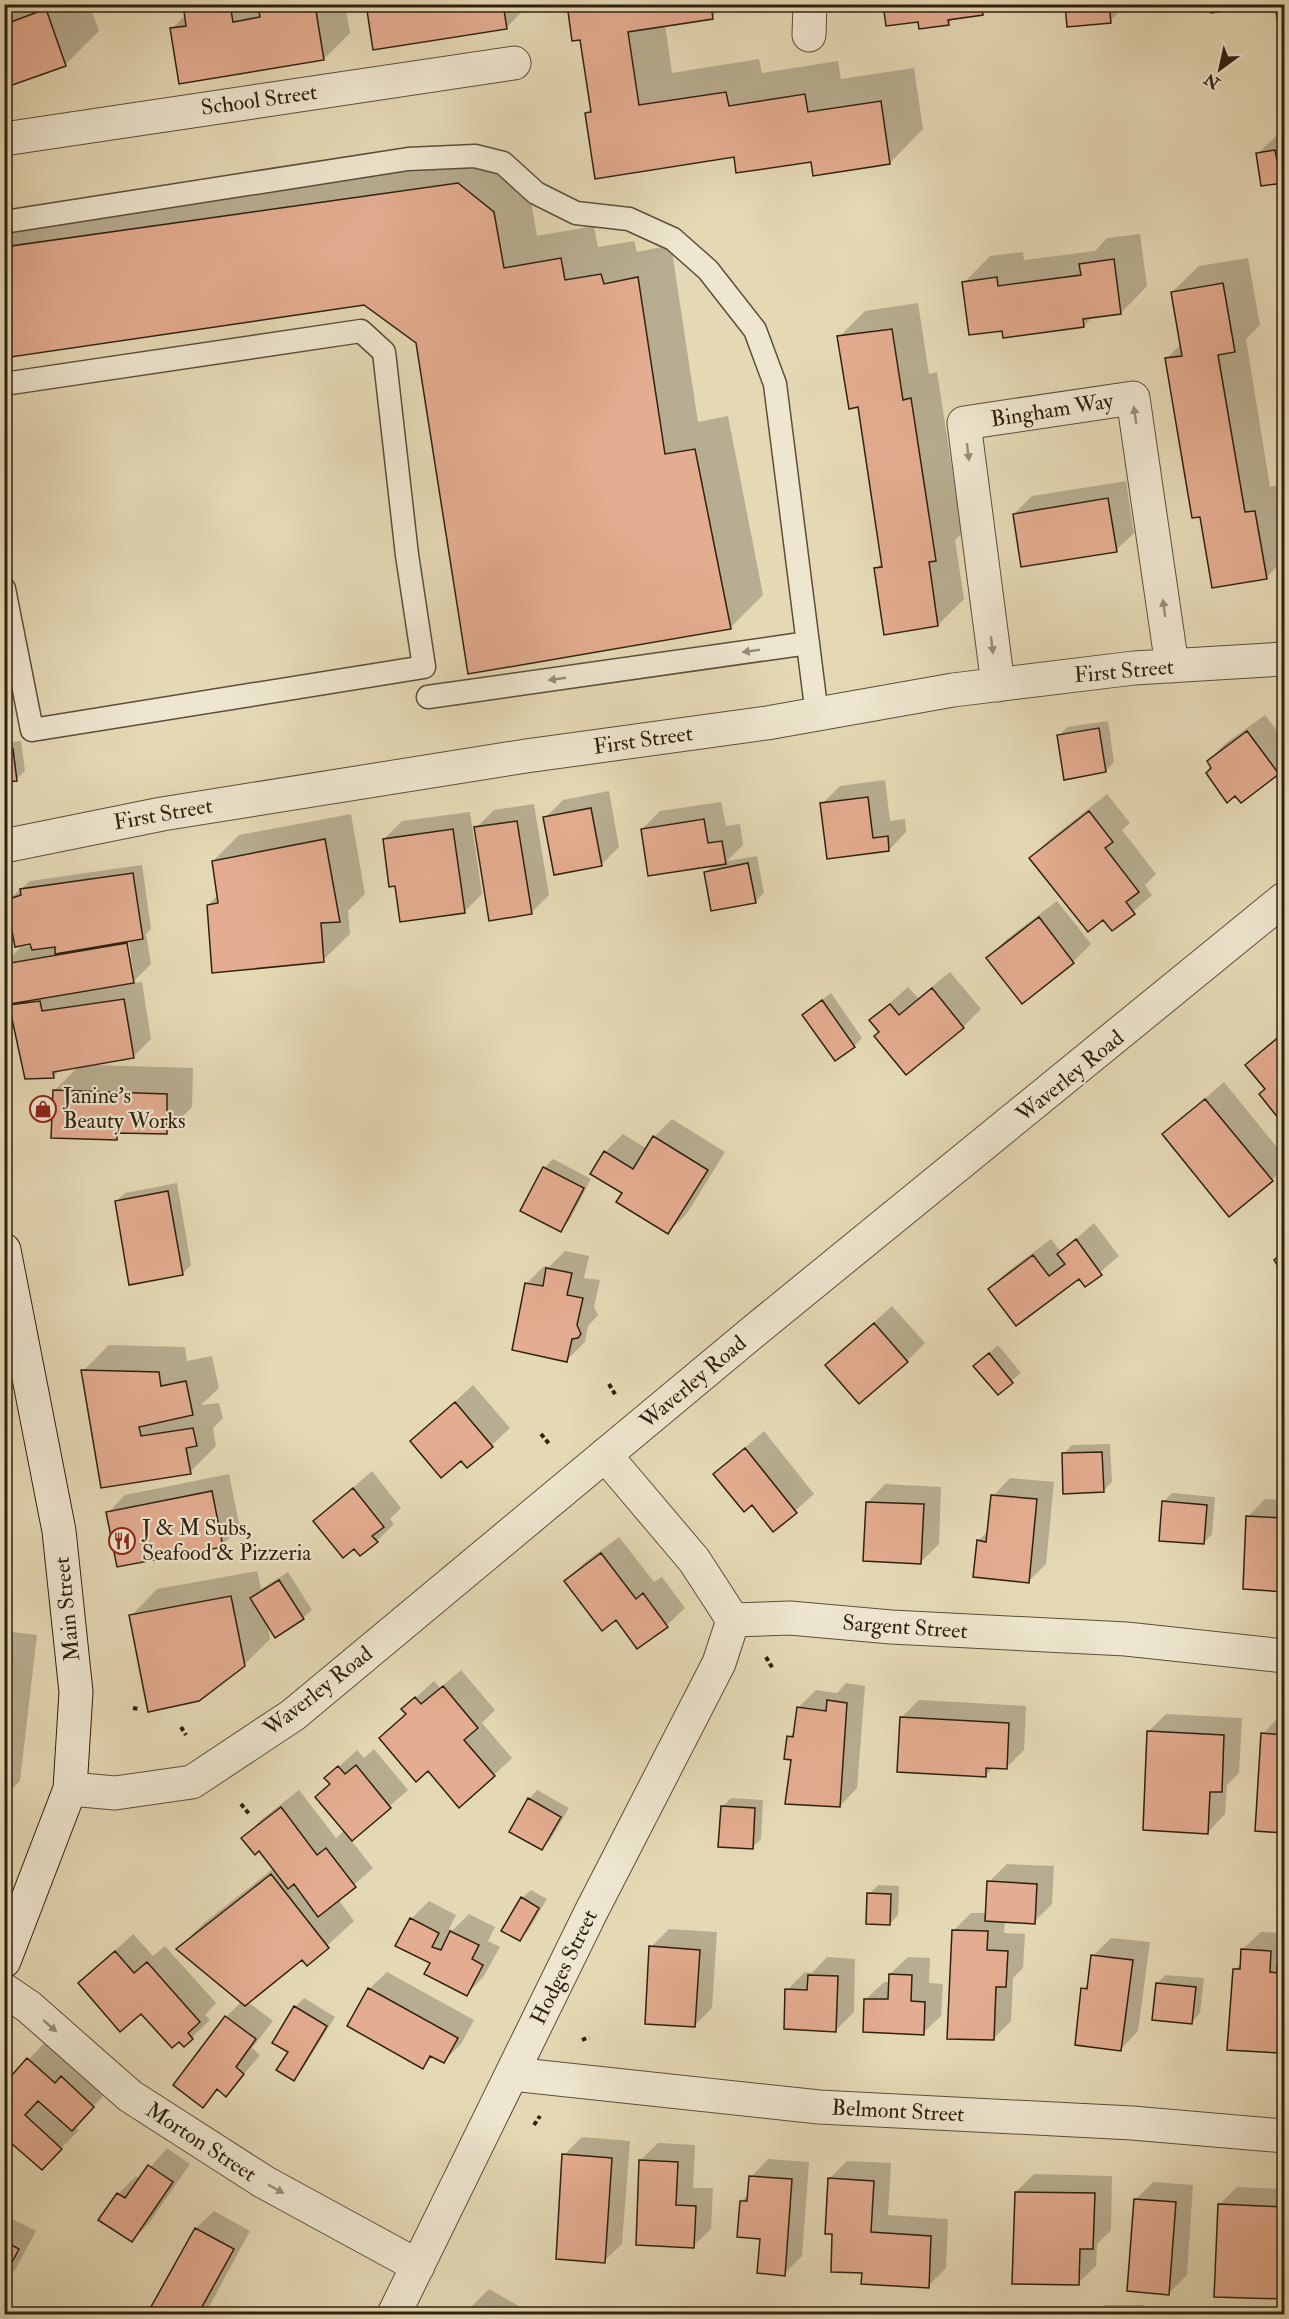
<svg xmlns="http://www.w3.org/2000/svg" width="1289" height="2319" font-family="'IM FELL Double Pica',serif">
<rect width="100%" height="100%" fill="#e5d9b5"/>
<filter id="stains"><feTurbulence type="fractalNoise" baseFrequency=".00333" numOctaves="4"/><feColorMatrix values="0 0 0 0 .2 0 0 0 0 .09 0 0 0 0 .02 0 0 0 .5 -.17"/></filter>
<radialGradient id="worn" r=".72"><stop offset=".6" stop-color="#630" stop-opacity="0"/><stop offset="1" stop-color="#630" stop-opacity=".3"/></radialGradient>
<path fill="#0003" fill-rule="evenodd" d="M4 4H89L99 31 66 64 4 86Z
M185 4H345L350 33 324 59 172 29 186 14Z
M367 4H529L507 27Z
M569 4H725L712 17 665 25 672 73 759 59 762 73 838 61 841 79 914 68 923 129 890 163 812 160 735 156 586 113 592 107 582 38Z
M884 4H992L982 14 954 18 948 24 920 20Z
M1067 4H1127L1110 21Z
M1284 134V182L1262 185 1258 153 1276 136Z
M492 150 527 178 537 236 594 226 598 247 634 241 637 252 671 245 698 422 728 416 763 595 730 628 418 342 364 303 4 357V219Z
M1140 234 1147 286 1121 313 1093 316 1084 326 964 283 990 256 1023 252 1024 260 1095 251 1107 238Z
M1248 258 1260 325 1246 339 1270 487 1280 485 1284 509V559L1266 578 1201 515 1167 358 1181 344 1172 292 1199 266Z
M918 303 929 374 937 372 962 533 955 540 964 599 938 625 876 569 883 561 859 406 839 337 865 311Z
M1126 481 1134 533 1116 550 1014 514 1032 496Z
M1265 715 1284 740V766L1241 801 1208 761 1226 743Z
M1108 721 1114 762 1106 771 1059 736 1067 727Z
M21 741 25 771 16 779 4 781V743Z
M885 780 890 821 905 819 906 832 889 850 822 804 840 786Z
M609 791 619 847 601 865 545 818 563 800Z
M1107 794 1130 823 1122 830 1156 874 1145 885 1152 895 1113 929 1103 917 1031 858 1049 840Z
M721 802 726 826 740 824 743 845 727 861 757 856 764 893 755 902 706 872 714 864 642 829 660 811Z
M534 804 549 895 531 913 476 828 494 810Z
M470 812 482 894 464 912 397 885 384 839 402 821Z
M351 814 365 894 348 911 350 934 323 960 208 905 218 895 213 861 239 835Z
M142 865 151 929 146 934 151 964 132 983 142 982 151 1039 133 1057 94 1065 193 1068 192 1107 166 1133 123 1131 116 1138 54 1091 79 1066 61 1069 53 1077 10 1006 4 964 21 947 31 946 8 900 30 881ZM128 935 133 970H130L125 936Z
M1057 901 1091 944 1073 962 1022 1002 988 958 1006 940Z
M950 972 981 1009 963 1027 880 1032 871 1020 908 987 918 998Z
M831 993 862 1038 854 1046 803 1015Z
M1284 1031V1113L1280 1117 1267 1089 1247 1065Z
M1224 1082 1284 1156V1167L1272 1180 1164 1134Z
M672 1119 725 1152 686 1215 668 1232 624 1193 592 1174 605 1152 623 1134 647 1149 654 1137Z
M553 1159 591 1179 569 1221 561 1230 544 1168Z
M177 1183 191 1265 182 1274 116 1201 125 1193Z
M1094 1223 1119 1256 1085 1285 1079 1277 990 1289 1007 1272 1051 1239 1061 1252Z
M565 1251 589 1256 584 1278 600 1280 594 1307 598 1315 588 1326 585 1342 567 1360 526 1284 544 1266 549 1267Z
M892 1306 925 1343 907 1361 827 1365Z
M109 1345 185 1347 187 1361 212 1356 219 1388 201 1405 219 1403 223 1418 213 1428 216 1446 190 1472 102 1487 83 1371Z
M998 1345 1021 1373 998 1393 975 1366Z
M473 1385 510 1428 492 1445 468 1466 461 1459 412 1441Z
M764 1431 814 1494 774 1530 752 1503 715 1474Z
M1110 1444 1112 1482 1103 1491 1063 1454 1072 1445Z
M372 1471 401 1508 390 1519 394 1524 377 1541 354 1547 315 1521Z
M229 1474 240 1528 222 1545 108 1513 125 1495Z
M1010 1478 1054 1482 1046 1564 1028 1582 978 1541 989 1530 993 1496Z
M885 1484 941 1487 939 1544 921 1562 868 1502Z
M1172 1493 1215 1497 1212 1534 1204 1543 1163 1502Z
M1265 1499 1284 1500V1590L1244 1588 1248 1517Z
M619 1537 654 1582 662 1577 685 1608 667 1625 638 1647 616 1618 566 1581 584 1563Z
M257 1571 261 1589 288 1572 312 1610 303 1618 267 1623 270 1639 244 1665 131 1616 157 1589Z
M4 1631 37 1635 20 1781 4 1796Z
M461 1670 495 1710 482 1723 512 1758 494 1775 429 1769 381 1738 407 1713 403 1709 434 1681 440 1688Z
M846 1683 865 1686 857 1788 840 1806 792 1758 789 1737 796 1730 798 1708 816 1690 837 1693Z
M919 1700 1026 1706 1024 1750 1006 1768 994 1767 985 1776 901 1718Z
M1166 1714 1242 1718 1239 1773 1227 1785 1225 1814 1208 1832 1148 1732Z
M1280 1716 1284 1717V1831L1257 1829 1263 1734Z
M374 1749 408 1790 351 1840 373 1868 338 1899 354 1921 307 1964 302 1958 248 2002 273 2021 252 2048 260 2055 226 2095 219 2089 203 2106 175 2085 226 2017 242 2001 178 1949 204 1923 274 1868 260 1849 243 1838 261 1820 299 1790 336 1838 345 1830 331 1783 327 1778 357 1750 364 1758Z
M537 1790 569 1808 550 1840 542 1848 529 1799Z
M731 1798 763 1800 761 1839 752 1848 722 1807Z
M1007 1864 1054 1866 1052 1904 1034 1922 1005 1921 1004 1933 1025 1934 1023 1968 1013 1978 1011 2021 993 2039 953 1931 971 1913H987L989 1882Z
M878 1885 899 1886 898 1915 890 1924 869 1894Z
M531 1890 547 1899 528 1931 520 1939 522 1898Z
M429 1901 456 1915 449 1929 453 1930 469 1914 495 1927 488 1941 500 1947 484 1976 467 1994 432 1963 411 1919Z
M669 1929 717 1932 712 2008 695 2025 651 1947Z
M1261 1932 1284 1933V2047L1280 2052 1235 1970 1242 1962 1243 1949Z
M133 1934 153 1956 165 1946 216 2003 205 2015 210 2020 184 2045 141 2012 80 1983Z
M1111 1938 1150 1942 1138 2031 1121 2049 1083 1989 1090 1982 1093 1956Z
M827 1957 855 1959 854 2012 836 2030 787 1990 805 1972 812 1973Z
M908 1957 930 1958 929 1983 943 1984 941 2016 923 2033 866 1999 884 1982H890V1974Z
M387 1972 474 2020 461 2044 444 2061 433 2056 423 2067 369 1989Z
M1166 1975 1204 1978 1200 2013 1192 2022 1157 1983Z
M304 1998 335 2017 302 2070 294 2079 290 2052 295 2007Z
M46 2041 110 2088 75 2127 79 2130 42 2168 4 2086Z
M582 2137 630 2141 622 2244 604 2261 564 2155Z
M658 2143 695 2145 693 2188H713L711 2229 693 2246 640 2161Z
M167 2148 190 2164 149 2223 132 2241 118 2194 136 2176 140 2179Z
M768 2159 809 2162 802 2256 784 2274 741 2202 749 2193 751 2177Z
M847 2161 891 2163 888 2215 948 2219 946 2268 928 2286 863 2272 834 2233 829 2179Z
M1034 2174 1112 2176 1111 2230 1097 2244 1096 2266 1078 2283 1016 2192Z
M1153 2182 1193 2185 1187 2275 1169 2293 1136 2199Z
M1237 2187 1284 2189V2298L1219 2205Z
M214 2211 250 2231 205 2314H149L196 2228Z
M4 2215 36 2231 15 2270 4 2281Z
M489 2289 533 2314H464Z
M1105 2305H1144V2314H1096Z"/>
<path fill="#e4ac90" stroke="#2f2010" stroke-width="1.5" d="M183 4H230L233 22 260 17 258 4H301V7L315 5 324 60 179 84 170 28 186 26Z
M366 4H503L507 29 373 50Z
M567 4H711L713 19 628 32 639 105 726 92 729 106 805 94 808 112 881 101 890 164 813 176 811 162 736 173 734 157 595 179 585 113 591 112 580 40 572 41Z
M883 4H981L983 15 948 20 949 25 919 29 918 22 886 26Z
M1065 4H1109L1111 23 1067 27Z
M1210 4H1265L1211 13Z
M1275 4H1284V31L1279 32Z
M46 9 66 66 4 88V14L8 23Z
M1281 140H1284V183L1261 186 1256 153 1275 150 1277 161H1283Z
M458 183 494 212 504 268 561 258 565 280 601 274 604 284 638 277 665 454 695 449 731 629 468 674 416 343 364 305 4 358V247Z
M1114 259 1121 314 1083 319 1084 327 1003 338 1002 331 969 335 962 282 997 277 998 286 1081 275 1079 264Z
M1223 283 1235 352 1218 355 1245 512 1255 511 1267 579 1212 588 1200 517 1192 518 1165 358 1182 356 1171 292Z
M892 329 903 400 911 398 936 561 929 562 938 626 884 635 874 568 882 567 858 407 849 409 837 336Z
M1108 498 1117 552 1021 567 1013 514Z
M1099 728 1106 772 1064 780 1057 735Z
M1247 731 1279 774 1241 803 1235 796 1227 803 1206 773 1211 768 1207 761Z
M13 749 17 781 4 782V750Z
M868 797 873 838 888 836 889 851 827 859 820 803Z
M591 808 602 866 554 875 543 817Z
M1089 811 1113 842 1105 848 1139 892 1126 902 1135 914 1112 931 1103 920 1088 932 1029 858Z
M704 819 708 843 722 841 726 864 648 876 641 829Z
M517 821 532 914 489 921 474 827Z
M453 829 465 913 400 922 395 886 389 887 383 839Z
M325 839 340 922 321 923 324 962 212 973 207 905 218 903 212 861Z
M748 863 756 903 711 911 704 872Z
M133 873 143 939 55 954V947L32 950 30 944 15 947 6 900 21 895 20 889Z
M1039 917 1074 963 1022 1004 986 958Z
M127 943 134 983 10 1004 4 964Z
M932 988 964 1028 906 1075 874 1036 879 1032 869 1020 890 1004 899 1015Z
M124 999 134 1058 53 1072 54 1078 25 1079 9 1005 40 1001 42 1011Z
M822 1000 855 1047 835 1061 802 1015Z
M1281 1035 1284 1039V1114L1279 1119 1259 1094 1265 1089 1245 1065Z
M53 1090 167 1094V1134L117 1133V1140L51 1138Z
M1205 1099 1273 1181 1229 1217 1162 1134Z
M653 1136 708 1170 668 1234 616 1202 622 1193 590 1174 604 1151 633 1169Z
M543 1167 584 1188 561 1232 520 1211Z
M168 1191 183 1275 129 1285 115 1201Z
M1076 1239 1102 1275 1085 1287 1079 1279 1016 1326 988 1289 1033 1255 1049 1276 1065 1264 1057 1254Z
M1284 1252V1275L1274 1260Z
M546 1268 572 1273 567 1295 583 1298 577 1325 581 1334 578 1338 572 1339 567 1362 512 1350 525 1283 543 1286Z
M874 1323 908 1362 859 1404 825 1365Z
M989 1353 1013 1383 998 1395 973 1366Z
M81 1370 159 1372 161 1386 186 1381 193 1415 139 1427 141 1436 193 1428 197 1446 186 1448 191 1474 101 1488Z
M455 1402 493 1447 467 1468 461 1461 441 1478 410 1441Z
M745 1448 797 1513 773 1532 752 1505 744 1512 713 1474Z
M1102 1452 1104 1492 1063 1494 1062 1453Z
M353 1488 384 1527 372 1536 378 1542 360 1556 354 1549 343 1558 313 1521Z
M212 1491 223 1547 117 1567 106 1512Z
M991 1495 1037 1499 1029 1583 973 1577 977 1540 986 1542Z
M1162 1501 1207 1505 1204 1544 1159 1541Z
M866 1502 924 1504 921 1564 863 1561Z
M1246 1516 1283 1518 1282 1554H1284V1592L1243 1589Z
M601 1553 636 1599 643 1593 668 1627 637 1649 616 1620 602 1631 564 1581Z
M279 1580 304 1619 275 1638 250 1598Z
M231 1596 245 1666 199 1701 148 1712 129 1615Z
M4 1660H12L4 1724Z
M443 1686 478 1728 464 1740 495 1776 459 1808 428 1771 416 1782 379 1738 406 1714 401 1709 415 1697 421 1704Z
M827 1700 847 1703 840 1807 785 1804 791 1760 784 1759 787 1736 793 1737 797 1707 826 1711Z
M900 1717 1009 1723 1007 1769 986 1768V1777L897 1772Z
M1147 1731 1224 1735 1222 1792H1210L1208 1834 1143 1830Z
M1261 1733 1284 1735V1833L1255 1831Z
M356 1765 391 1808 352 1841 315 1797 330 1784 324 1778 338 1766 345 1774Z
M528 1798 561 1817 542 1850 509 1832Z
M721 1806 755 1808 753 1849 718 1847Z
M281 1807 317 1855 326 1848 356 1887 318 1917 294 1884 288 1889 259 1851 255 1855 241 1838Z
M271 1874 329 1948 307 1966 302 1960 245 2006 176 1949Z
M987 1881 1037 1884 1035 1924 985 1921Z
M867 1893 891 1894 890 1925 866 1924Z
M521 1897 539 1908 520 1941 501 1931Z
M410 1918 439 1933 432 1947 441 1950 450 1931 479 1945 472 1959 483 1965 467 1996 424 1974 430 1963 395 1946Z
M952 1930 988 1931 987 1950 1008 1951 1006 1987H996L994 2040 947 2039Z
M649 1946 700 1950 695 2027 645 2024Z
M1241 1949 1271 1951 1270 1972 1277 1973V1966L1284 1963V2027L1281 2031V2053L1227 2050 1233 1969H1240Z
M115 1951 134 1973 147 1962 200 2022 188 2033 193 2039 184 2047 179 2042 172 2048 141 2014 120 2032 78 1983Z
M1091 1955 1133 1960 1121 2051 1075 2045 1081 1988 1087 1989Z
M889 1974 912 1975 911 2001 925 2002 924 2035 863 2032 864 1999H888Z
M808 1975 838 1976 836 2032 784 2029 785 1989 807 1990Z
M1156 1983 1196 1987 1192 2024 1152 2020Z
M368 1988 458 2038 444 2063 430 2056 423 2069 347 2026Z
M294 2006 327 2026 294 2081 276 2070 288 2052 272 2043Z
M225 2016 256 2039 236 2067 244 2074 226 2097 217 2089 203 2108 173 2085Z
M27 2058 55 2083 61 2076 94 2107 72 2131 38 2101 25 2115 62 2149 42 2170 4 2137V2084Z
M562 2154 612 2158 605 2263 556 2259Z
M639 2160 678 2162 676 2205 696 2206 694 2248 636 2245Z
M148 2165 173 2182 132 2242 98 2220 117 2193 125 2198Z
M749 2176 792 2179 785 2276 757 2273 760 2239 737 2237 740 2201H747Z
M828 2178 874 2181 871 2232 931 2236 929 2288 861 2284 862 2273 831 2272 832 2234H825Z
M1015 2192 1095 2193 1093 2249H1080L1079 2285 1012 2284Z
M1134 2199 1176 2202 1169 2295 1127 2291Z
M1218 2204 1284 2207V2299L1214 2297Z
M195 2228 234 2249 198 2314H147Z
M4 2241 19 2249 4 2277Z"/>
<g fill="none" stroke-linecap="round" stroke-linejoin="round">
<defs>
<path id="service" d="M4 222 408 159 475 156 503 163 536 193 576 213 629 219 673 239 708 270 755 330 775 384 817 715
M4 384 361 331 384 352 407 555 424 667 32 730 4 589
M428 697 808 643"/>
<path id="minor" d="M809 35 810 4
M4 139 514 63
M998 685 964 423 1133 398 1172 666
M4 846 162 814 526 756 767 723 953 690 1134 668 1284 659
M605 1455 694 1560 733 1620 790 1618 891 1627 1126 1639 1284 1656
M4 1990 29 2007 130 2096 264 2182 418 2266
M512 2074 819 2107 1132 2123 1284 2136
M394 2314 591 1912 719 1663 733 1620"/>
<path id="tertiary" d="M70 1789 115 1793 192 1782 293 1715 759 1327 1284 899"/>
<path id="secondary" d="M4 1250 59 1531 76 1692 70 1789 4 1961"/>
</defs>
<use href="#service" stroke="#5c4e39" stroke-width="25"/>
<use href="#minor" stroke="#5c4e39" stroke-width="35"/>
<use href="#tertiary" stroke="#5c4e39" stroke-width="35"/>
<use href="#secondary" stroke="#2f2010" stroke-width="35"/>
<path stroke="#2f2010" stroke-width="4" stroke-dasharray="4.5 3" stroke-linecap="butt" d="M609 1384 616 1396
M541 1434 550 1445
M766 1657 773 1669
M133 1708 139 1709
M181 1727 186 1735
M241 1804 250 1815
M582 2040 589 2037
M534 2125 540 2116"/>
<use href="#service" stroke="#eee6cf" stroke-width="22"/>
<use href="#minor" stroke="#eee6cf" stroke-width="33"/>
<use href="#tertiary" stroke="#eee6cf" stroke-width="33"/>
<use href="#secondary" stroke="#eee6cf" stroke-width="33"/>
</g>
<defs><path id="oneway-solid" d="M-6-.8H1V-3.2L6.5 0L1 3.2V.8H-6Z" transform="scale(1.5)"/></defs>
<g fill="#988d79">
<use href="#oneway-solid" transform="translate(1135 415) rotate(-98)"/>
<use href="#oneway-solid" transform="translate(968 452) rotate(83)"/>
<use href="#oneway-solid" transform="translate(1164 608) rotate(-98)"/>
<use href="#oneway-solid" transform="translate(992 645) rotate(83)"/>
<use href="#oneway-solid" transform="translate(751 651) rotate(172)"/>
<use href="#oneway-solid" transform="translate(557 679) rotate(172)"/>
<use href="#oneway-solid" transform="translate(50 2026) rotate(41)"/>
<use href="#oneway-solid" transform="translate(276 2189) rotate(29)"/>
</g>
<defs>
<symbol id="shop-ring" viewBox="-11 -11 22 22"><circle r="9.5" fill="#eee6cf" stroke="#8f2418" stroke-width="1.5"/><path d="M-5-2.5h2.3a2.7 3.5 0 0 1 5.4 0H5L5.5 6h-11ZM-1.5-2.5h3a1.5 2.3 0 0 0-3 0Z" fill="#8f2418"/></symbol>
<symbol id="restaurant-ring" viewBox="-11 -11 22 22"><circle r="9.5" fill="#eee6cf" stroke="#8f2418" stroke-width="1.5"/><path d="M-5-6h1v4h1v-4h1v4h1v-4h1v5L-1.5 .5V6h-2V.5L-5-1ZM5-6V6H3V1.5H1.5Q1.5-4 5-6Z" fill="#8f2418"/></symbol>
</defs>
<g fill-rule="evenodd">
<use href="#shop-ring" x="28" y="1094" width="30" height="30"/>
<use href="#restaurant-ring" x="107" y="1526" width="30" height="30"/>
</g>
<g text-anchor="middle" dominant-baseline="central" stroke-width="4.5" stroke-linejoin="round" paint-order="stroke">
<g font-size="22" fill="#2f2010" stroke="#eee6cf">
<text transform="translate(259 100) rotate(-8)">School Street</text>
<text transform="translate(1052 410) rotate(-9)">Bingham Way</text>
<text transform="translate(1124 671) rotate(-5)">First Street</text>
<text transform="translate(643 740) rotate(-8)">First Street</text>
<text transform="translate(163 814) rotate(-10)">First Street</text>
<text transform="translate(1070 1076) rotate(-39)">Waverley Road</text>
<text transform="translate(693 1382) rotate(-40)">Waverley Road</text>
<text transform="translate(67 1609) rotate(-96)">Main Street</text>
<text transform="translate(905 1627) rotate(4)">Sargent Street</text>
<text transform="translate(318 1691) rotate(-38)">Waverley Road</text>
<text transform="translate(564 1967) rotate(-64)">Hodges Street</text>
<text transform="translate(898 2111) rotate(3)">Belmont Street</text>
<text transform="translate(201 2142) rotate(33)">Morton Street</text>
</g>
<g font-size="22" fill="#2f2010" stroke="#eee6cf" text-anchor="start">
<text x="63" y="1096">Janine's<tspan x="63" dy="25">Beauty Works</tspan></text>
<text x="142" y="1528">J &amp; M Subs,<tspan x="142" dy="25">Seafood &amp; Pizzeria</tspan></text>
</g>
</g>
<rect width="1289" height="2319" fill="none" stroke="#e5d9b5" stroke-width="24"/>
<rect x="6" y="6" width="1277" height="2307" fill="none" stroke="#2f2010" stroke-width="3"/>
<rect x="12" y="12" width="1265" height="2295" fill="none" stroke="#2f2010" stroke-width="1.5"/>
<g transform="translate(1220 69) rotate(213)" stroke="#eee6cf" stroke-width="4.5" paint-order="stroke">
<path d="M0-4.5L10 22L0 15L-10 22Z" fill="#2f2010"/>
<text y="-9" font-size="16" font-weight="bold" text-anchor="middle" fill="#2f2010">N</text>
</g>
<rect width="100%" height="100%" filter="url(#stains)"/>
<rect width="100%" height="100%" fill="url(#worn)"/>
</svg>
